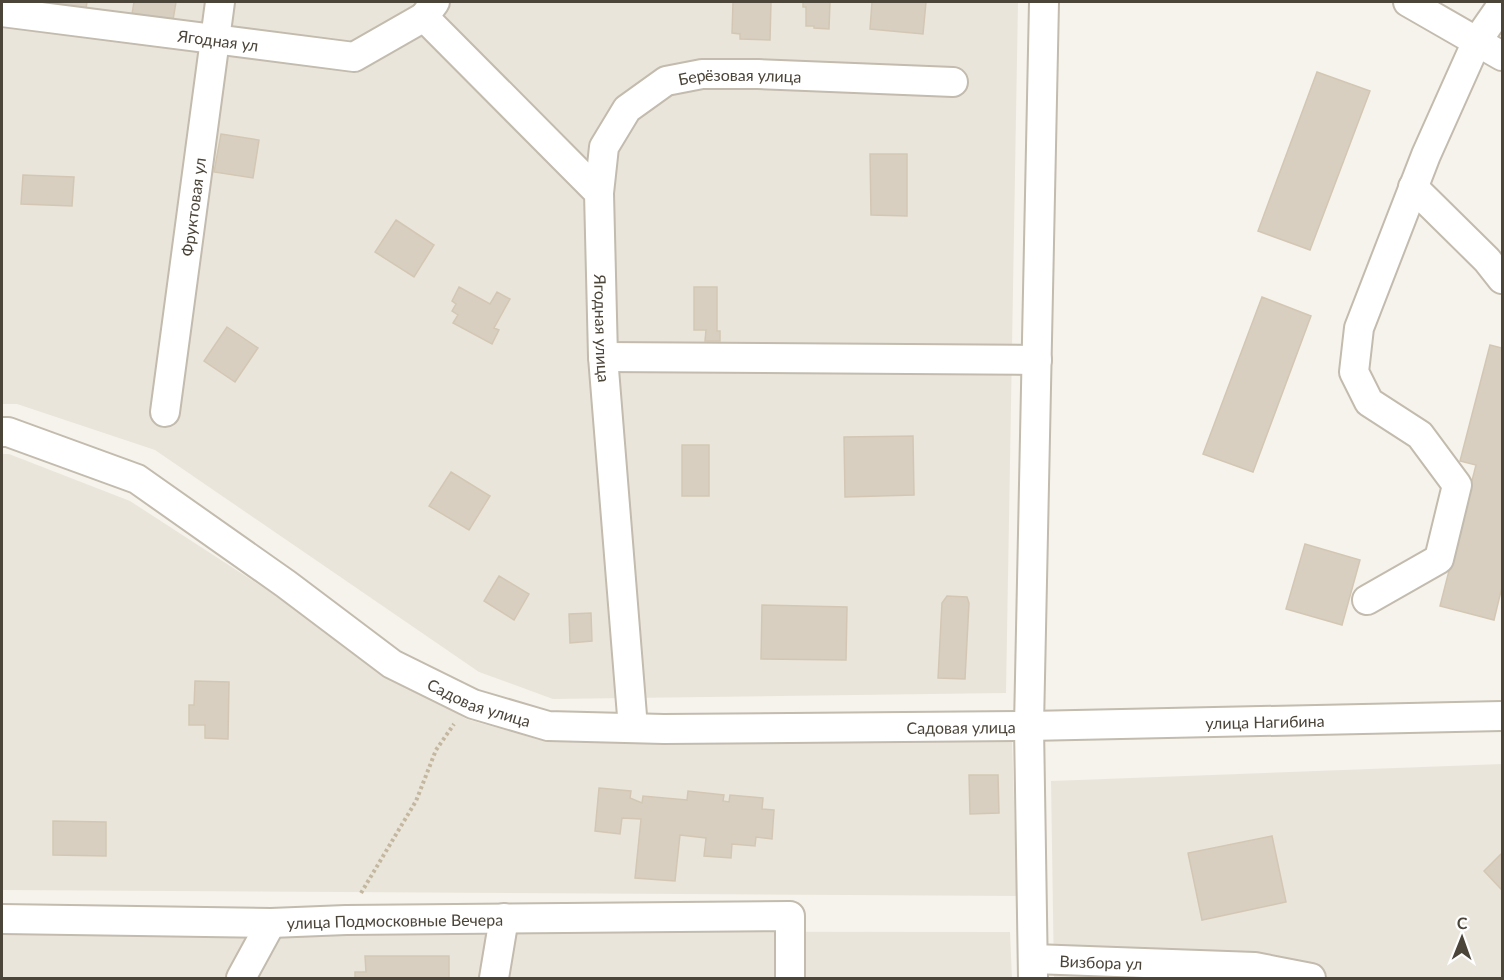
<svg xmlns="http://www.w3.org/2000/svg" width="1504" height="980" font-family="Lato,sans-serif">
<rect width="100%" height="100%" fill="#f6f3ec"/>
<path fill="#eae5da" d="M2 2H1018L1006 693 553 699 479 672 155 450 17 404H2Z
M2 454H9L130 501 466 719 543 741 1012 740 1017 896 2 890Z
M1502 764V978H1054L1051 781Z
M2 931 1010 932 1012 978H2Z"/>
<path fill="#d8cfc1" stroke="#d3c7b4" stroke-width="1.5" d="M14 2H87L84 20Z
M134 2H176L173 20 132 14Z
M733 2H771L770 40 740 39V34L732 33Z
M803 2H830L829 29 814 28V26H806V7H803Z
M872 2H926L923 34 870 29Z
M1317 72 1370 91 1310 250 1258 231Z
M221 134 259 140 253 178 214 172Z
M870 154H907V216L871 215Z
M23 175 74 177 72 206 21 204Z
M396 220 434 245 414 277 375 252Z
M459 287 490 304 497 292 510 299 494 328 499 330 492 344 453 323 458 315 452 311 456 304 452 301Z
M694 287H717V331H720V341H705L706 330H694Z
M1262 297 1311 316 1253 472 1203 454Z
M227 327 258 348 235 382 204 361Z
M1490 345 1502 348V587L1494 620 1440 606 1476 465 1460 461Z
M913 436 914 495 845 497 844 437Z
M682 445H709V496H682Z
M451 472 490 496 469 530 429 506Z
M1305 544 1360 560 1342 625 1286 609Z
M499 576 529 594 514 620 484 601Z
M947 596 967 597 969 603 965 679 938 678 942 603Z
M762 605 847 607 846 660 761 659Z
M591 613 592 641 570 643 569 614Z
M195 681 229 682 228 739 205 738V725H189V705H194Z
M969 775H998L999 813 970 814Z
M599 788 631 791 630 798 642 803 643 796 687 800 688 791 724 795 723 801 729 802 730 795 763 798 762 809 774 810 772 839 756 837 755 846 732 844 731 858 704 856 706 838 680 835 675 881 635 878 641 819 622 818 620 834 595 831Z
M53 821 106 822V856L53 855Z
M1272 836 1286 902 1202 920 1188 853Z
M1502 853V890L1484 871Z
M365 956H449V978H355V972H366Z"/>
<g fill="none" stroke-linecap="round" stroke-linejoin="round">
<defs>
<g id="minor">
<path id="s1" d="M435 2 424 17 599 193 603 357 633 728"/>
<path d="M1408 2 1502 56"/>
<path id="s2" d="M2 12 354 57 424 17"/>
<path d="M1413 187 1487 260 1502 279"/>
<path id="s3" d="M599 193 604 147 627 109 666 81 702 74H758L953 82"/>
<path d="M603 357 1037 360"/>
<path id="s4" d="M165 412 220 2"/>
<path id="s5" d="M2 432H8L137 479 286 584 392 664 473 704 548 726 664 729 1029 726 1502 716"/>
<path d="M1367 600 1439 559 1457 485 1420 435 1369 402 1354 372 1359 328 1426 155 1477 41 1502 5"/>
<path id="s6" d="M2 919 271 923 346 920 790 916V978"/>
<path id="s7" d="M1033 959 1255 967 1311 978"/>
<path d="M241 978 271 923"/>
<path d="M494 978 504 918"/>
<path d="M1033 978 1029 726 1044 2"/>
</g>
</defs>
<use href="#minor" stroke="#c2bbae" stroke-width="32"/>
<path stroke="#c4b79f" stroke-width="4" stroke-dasharray="3 3" stroke-linecap="butt" d="M361 893 416 801 436 750 454 724"/>
<use href="#minor" stroke="#fff" stroke-width="28"/>
</g>
<g text-anchor="middle" dominant-baseline="central" stroke-width="4.5" stroke-linejoin="round" paint-order="stroke">
<g font-size="16" fill="#4b4439" stroke="#fff">
<text stroke="none"><textPath href="#s2" startOffset="218">Ягодная ул</textPath></text>
<text stroke="none"><textPath href="#s3" startOffset="213">Берёзовая улица</textPath></text>
<text stroke="none"><textPath href="#s4" startOffset="207">Фруктовая ул</textPath></text>
<text stroke="none"><textPath href="#s1" startOffset="402">Ягодная улица</textPath></text>
<text stroke="none"><textPath href="#s5" startOffset="554">Садовая улица</textPath></text>
<text stroke="none"><textPath href="#s5" startOffset="1344">улица Нагибина</textPath></text>
<text stroke="none"><textPath href="#s5" startOffset="1040">Садовая улица</textPath></text>
<text stroke="none"><textPath href="#s6" startOffset="393">улица Подмосковные Вечера</textPath></text>
<text stroke="none"><textPath href="#s7" startOffset="68">Визбора ул</textPath></text>
</g>
</g>
<rect width="1504" height="980" fill="none" stroke="#4b4439" stroke-width="6"/>
<g transform="translate(1462 938) rotate(1)" stroke="#ffffff" stroke-width="4.5" paint-order="stroke">
<path d="M0-4.5L10 22L0 15L-10 22Z" fill="#4b4439"/>
<text y="-9" font-size="16" font-weight="bold" text-anchor="middle" fill="#4b4439">С</text>
</g>
</svg>
